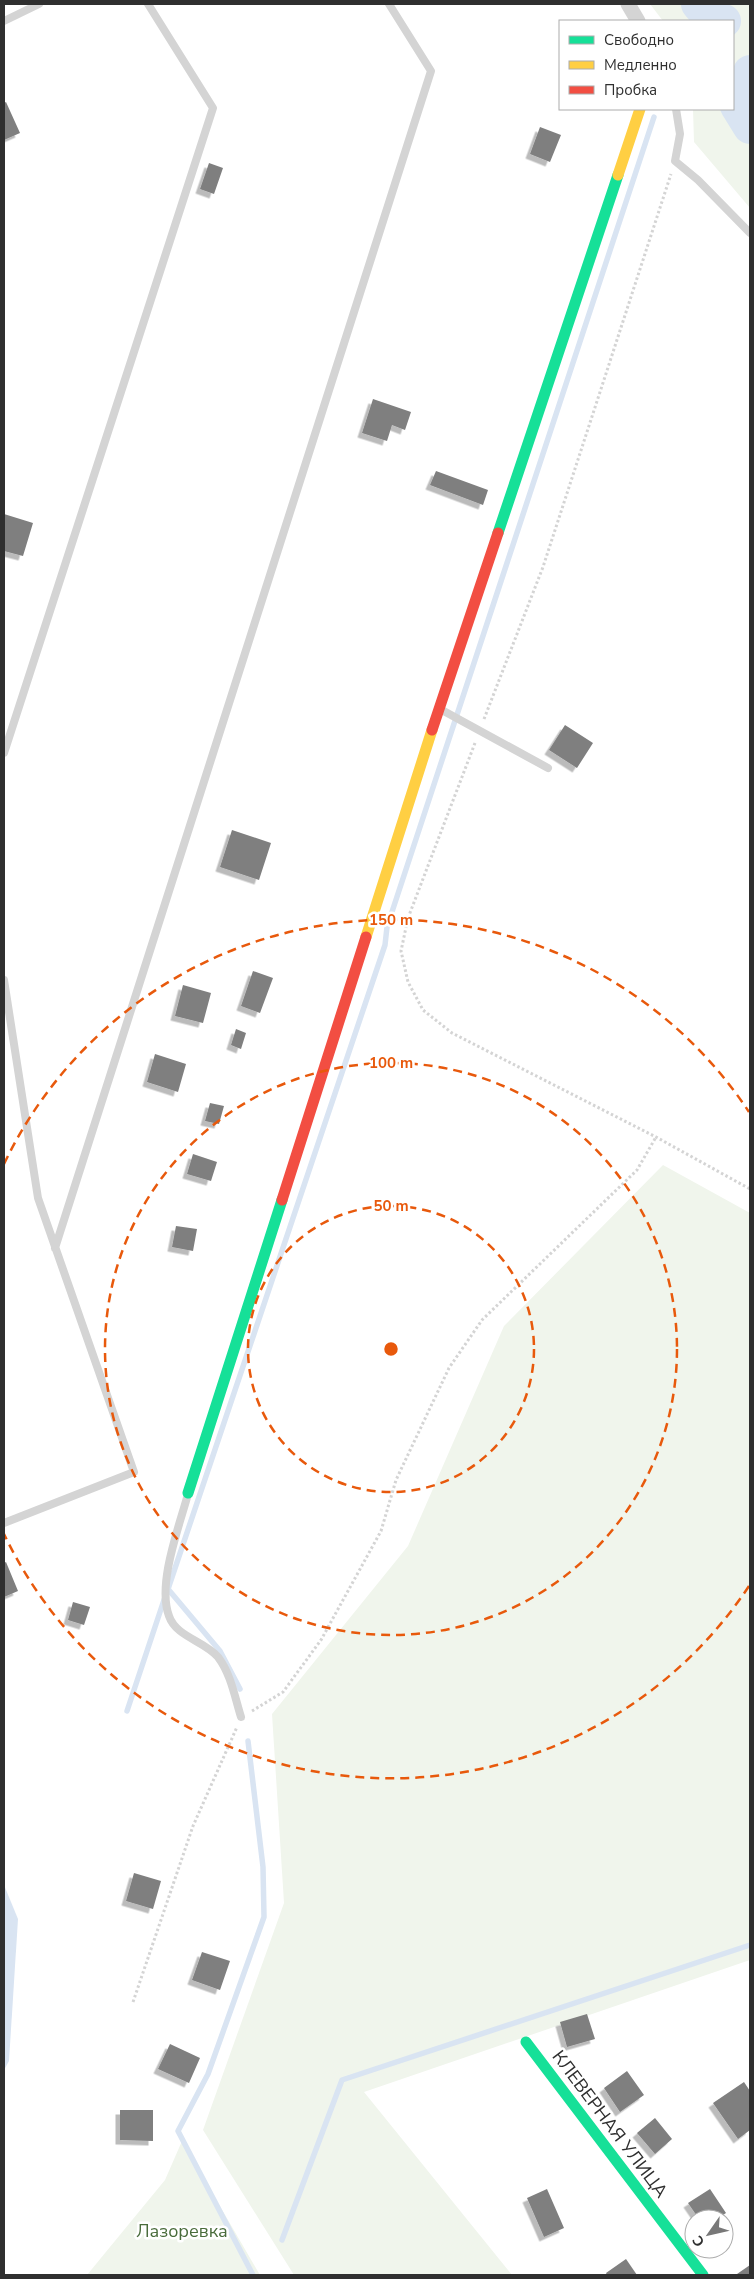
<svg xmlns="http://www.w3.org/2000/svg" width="754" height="2279" font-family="'Nunito Sans',sans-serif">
<defs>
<filter id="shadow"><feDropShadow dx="-4.5" dy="4.5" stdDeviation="0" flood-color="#0004"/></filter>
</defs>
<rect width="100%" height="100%" fill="#fff"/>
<path fill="#f0f5ec" d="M650 4H750V208L694 142 693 109H733V21H663Z
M663 1165 750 1213V1960L364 2092 512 2275H294L203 2130 284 1903 272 1714 408 1546 504 1326Z
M182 2141 260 2275H87L165 2180Z"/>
<path fill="#d9e4f2" d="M4 1885 18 1919 9 2061 4 2070Z"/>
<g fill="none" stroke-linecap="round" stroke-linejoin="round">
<path stroke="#d9e4f2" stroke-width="5.5" d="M168 1589 385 945 387 927 654 117
M168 1589 220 1651 240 1689
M127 1711 165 1597
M248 1741 263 1867 264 1917 208 2074 178 2131 253 2275
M282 2240 342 2080 750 1945"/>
<path stroke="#d9e4f2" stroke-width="34" d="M698 4 709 17 724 21
M750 72 737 106 750 127"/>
</g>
<path fill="#7f7f7f" filter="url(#shadow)" d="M6 102 20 133 4 140V103Z
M540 127 561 135 550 162 530 154Z
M209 163 223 168 214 194 200 189Z
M373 399 411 412 405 430 392 425 387 441 362 433Z
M436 471 488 490 483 505 430 485Z
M4 514 33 523 23 556 4 551Z
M565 725 593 743 577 768 549 750Z
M232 830 271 843 259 880 220 867Z
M253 971 273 978 260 1013 241 1006Z
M183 985 211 993 203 1023 175 1016Z
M236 1029 246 1033 241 1049 231 1045Z
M155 1054 186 1064 178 1092 147 1082Z
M210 1103 224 1106 219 1124 205 1121Z
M193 1154 217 1162 211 1181 187 1174Z
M176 1226 197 1229 193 1251 172 1247Z
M6 1562 18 1591 4 1597V1563Z
M73 1602 90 1607 84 1625 68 1620Z
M134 1873 161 1881 153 1909 126 1901Z
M202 1952 230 1961 220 1990 192 1980Z
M587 2014 595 2039 567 2047 560 2022Z
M170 2044 200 2058 189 2083 158 2069Z
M627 2071 644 2095 620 2112 604 2088Z
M744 2082 750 2091V2130L738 2139 713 2103Z
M120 2110H153V2141L120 2140Z
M655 2118 672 2139 655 2154 637 2133Z
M547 2189 564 2228 544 2237 527 2198Z
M710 2189 726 2213 717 2219H699L688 2203Z
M626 2259 637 2275H607L606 2273Z
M750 2265V2275H738L737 2274Z"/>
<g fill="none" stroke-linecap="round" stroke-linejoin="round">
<path stroke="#d4d4d4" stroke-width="3" stroke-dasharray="2.5 2.5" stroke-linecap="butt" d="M484 719 543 567 671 174
M475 743 408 918 401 951 408 982 423 1010 452 1033 656 1137 750 1189
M252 1711 283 1692 321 1640 381 1531 396 1480 449 1368 482 1320 637 1170 656 1137
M133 2002 193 1826 237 1727"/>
<path stroke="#d4d4d4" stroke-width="8" d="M4 21 39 4
M676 109 680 134 675 161 698 180 750 233
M440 709 548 768
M4 753 213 108 148 4
M4 980 38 1198 134 1472 4 1523
M55 1248 431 71 389 4
M188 1494C179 1527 157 1584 169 1616 176 1637 205 1641 218 1657 231 1674 235 1698 241 1717"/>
<path stroke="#d4d4d4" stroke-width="15" d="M628 4 638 21"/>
<path stroke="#16e098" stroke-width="11" d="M498 533 618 175
M188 1493 282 1200
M526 2042 703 2275"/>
<path stroke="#ffcf43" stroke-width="11" d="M618 175 640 109
M366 937 432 730"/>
<path stroke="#f24e42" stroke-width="11" d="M432 730 498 533
M282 1200 366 937"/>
</g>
<g fill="none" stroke="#e8590c" stroke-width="2.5" stroke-dasharray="9 6">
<circle cx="391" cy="1349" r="143"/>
<circle cx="391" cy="1349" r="286"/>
<path d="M749 1586A429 429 0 0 1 4 1534M4 1164A429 429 0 0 1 749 1112"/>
</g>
<g text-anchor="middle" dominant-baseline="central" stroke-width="5" stroke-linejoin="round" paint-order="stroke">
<g font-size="18" fill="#2f2f2f" stroke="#fff">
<text transform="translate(610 2124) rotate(53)">КЛЕВЕРНАЯ УЛИЦА</text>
</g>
<g font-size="18" fill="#496c3b" stroke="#fff">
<text x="182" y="2231">Лазоревка</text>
</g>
</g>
<circle cx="391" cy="1349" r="8" fill="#e8590c" stroke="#fff" stroke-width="2.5"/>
<g font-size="15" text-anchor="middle" font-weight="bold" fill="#e8590c" stroke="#fff" stroke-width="5" stroke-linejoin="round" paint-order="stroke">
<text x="391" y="925">150 m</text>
<text x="391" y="1068">100 m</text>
<text x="391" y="1211">50 m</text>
</g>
<rect width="754" height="2279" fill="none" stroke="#2f2f2f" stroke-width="10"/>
<rect x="559" y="20" width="175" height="90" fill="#ffffff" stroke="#acacac"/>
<rect x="569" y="36" width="25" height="8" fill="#16e098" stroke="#acacac"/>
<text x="604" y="45" font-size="15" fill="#2f2f2f">Свободно</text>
<rect x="569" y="61" width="25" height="8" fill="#ffcf43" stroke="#acacac"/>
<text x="604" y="70" font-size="15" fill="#2f2f2f">Медленно</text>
<rect x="569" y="86" width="25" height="8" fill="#f24e42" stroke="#acacac"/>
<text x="604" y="95" font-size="15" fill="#2f2f2f">Пробка</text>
<g transform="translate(709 2234) rotate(236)"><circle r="24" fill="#ffffff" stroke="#acacac"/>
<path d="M0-4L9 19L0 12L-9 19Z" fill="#787878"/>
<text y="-8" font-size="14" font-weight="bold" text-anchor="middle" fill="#2f2f2f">С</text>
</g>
</svg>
